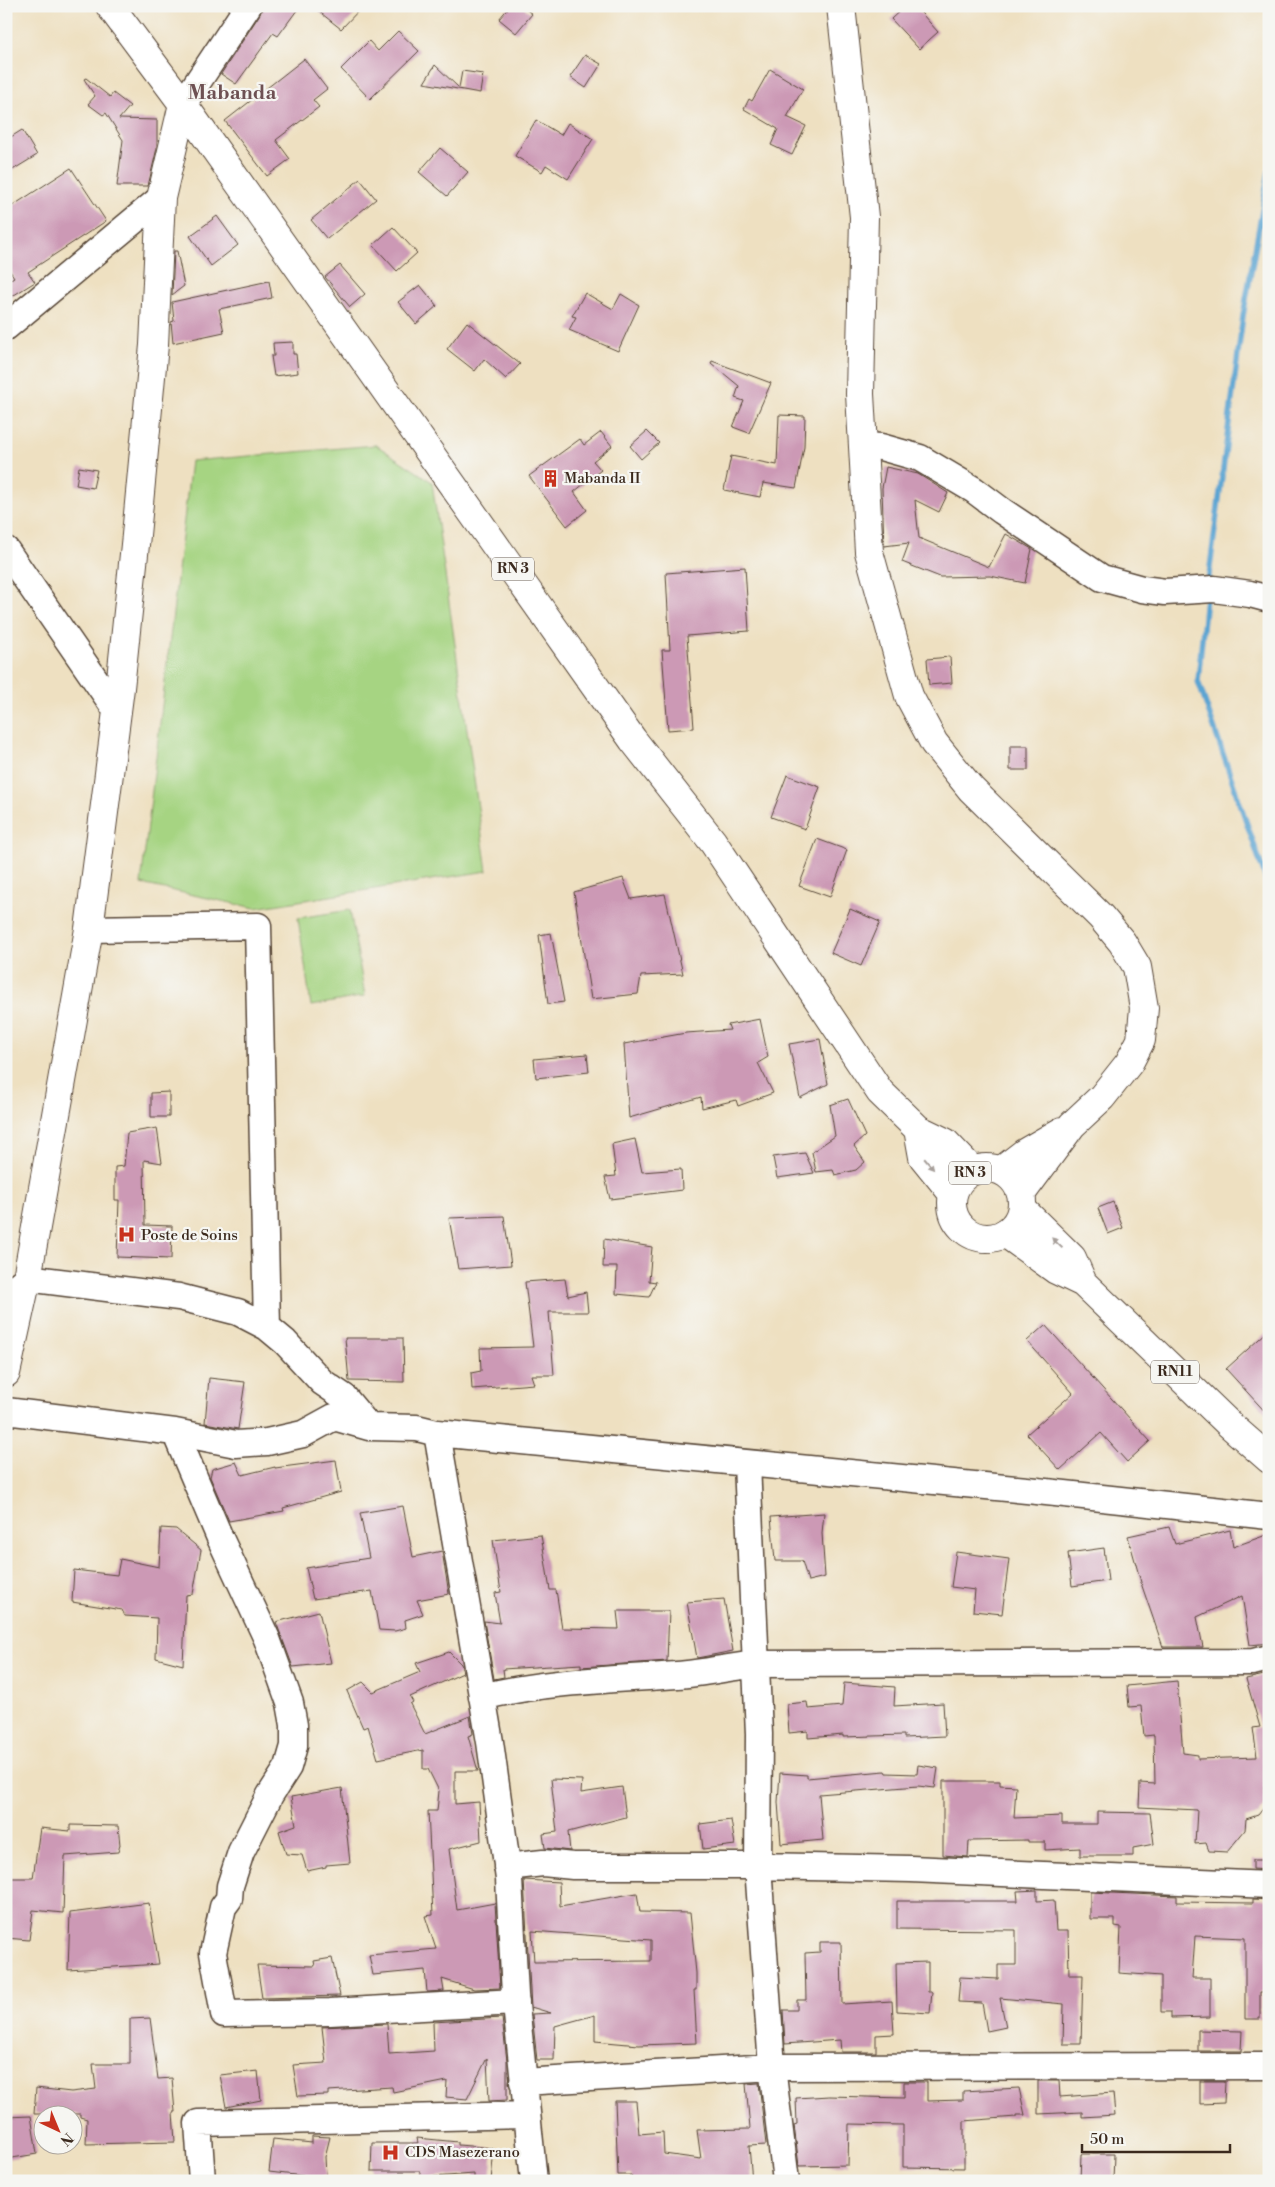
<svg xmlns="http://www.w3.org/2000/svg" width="1275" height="2187" font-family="'Libre Bodoni',serif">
<rect width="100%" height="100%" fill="#f6f6f2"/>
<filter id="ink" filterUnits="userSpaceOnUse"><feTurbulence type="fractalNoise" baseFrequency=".02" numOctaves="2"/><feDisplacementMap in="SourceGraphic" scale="10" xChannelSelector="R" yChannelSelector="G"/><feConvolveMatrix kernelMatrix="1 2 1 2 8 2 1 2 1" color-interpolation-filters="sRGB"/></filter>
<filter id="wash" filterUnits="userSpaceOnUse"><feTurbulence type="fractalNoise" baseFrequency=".0096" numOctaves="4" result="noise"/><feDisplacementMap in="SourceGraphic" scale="20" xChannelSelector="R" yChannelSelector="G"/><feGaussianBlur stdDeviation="1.12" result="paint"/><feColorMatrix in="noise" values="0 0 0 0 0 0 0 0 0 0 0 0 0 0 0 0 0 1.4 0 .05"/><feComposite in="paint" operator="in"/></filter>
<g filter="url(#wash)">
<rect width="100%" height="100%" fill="#eee0c1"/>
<path fill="#a6d482" stroke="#707f50" d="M376 445 432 482 487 871 255 908 141 884 191 461Z
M350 910 365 996 311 1006 298 918Z"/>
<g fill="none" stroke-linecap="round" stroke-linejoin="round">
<path stroke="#5ba4d2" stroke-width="5.5" d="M1208 583 1243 316 1269 172
M1206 597 1198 681 1269 888"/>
</g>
<g id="blocks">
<path fill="#cc99b5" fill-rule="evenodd" d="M263 6H300L278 36 273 33 236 84 221 74 260 14Z
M312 6H363L341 29Z
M510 6H522L532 14 516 33 499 19Z
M905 6H915L938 32 919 49 891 19Z
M398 31 419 51 370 99 341 69 369 41 378 51Z
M585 55 601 64 586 88 570 77Z
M304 59 327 89 313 100 319 107 276 140 290 159 267 176 225 121Z
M435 65 459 88 462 71 483 74 480 93 424 83Z
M770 69 803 89 787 117 806 126 792 155 771 145 778 129 744 109 749 99 752 101Z
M86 78 110 97 113 93 130 106 119 119 157 120V148L148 186H117L123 140 106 113 103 115 88 104 95 96 84 79Z
M536 120 561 135 568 123 593 139 568 179 546 165 542 172 515 156Z
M22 130 37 155 6 174V140Z
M440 148 468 172 447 196 419 172Z
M71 168 106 221 28 272 35 282 6 300V282L14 277 6 265V210Z
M360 179 376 199 327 239 311 220Z
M217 216 238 245 211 266 190 236Z
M393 227 417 253 397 271 373 245Z
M174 251H177L184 286 172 295Z
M340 265 365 294 350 307 325 277Z
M269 281 272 298 219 309 224 332 173 343 171 322 174 321 172 302Z
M420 285 437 306 416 324 398 302Z
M585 293 613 309 621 294 639 305 618 351 569 330 576 317 572 316Z
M467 322 520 364 506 379 484 359 475 371 447 349Z
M293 342V354H296L298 373 274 376 271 356H274L273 343Z
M712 361 771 383 749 433 733 427 744 401 735 398 739 386 711 363Z
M779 415 805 416 804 447 796 488 763 483 760 497 724 490 731 456 777 465Z
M647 431 659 443 641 459 630 446Z
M601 432 612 446 593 461 601 470 574 492 587 510 567 526 529 476 580 439 584 445Z
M79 467 97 470 93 488 76 485Z
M886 467 918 474 948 493 939 512 915 500 919 538 989 567 1006 534 1032 549 1025 583 990 576 940 577 902 562 909 543 884 546 882 488Z
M745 567 749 631 687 636 694 728 668 730 662 650H670L666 573Z
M950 657 952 683 929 685 927 659Z
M1010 746H1028V770H1010Z
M787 775 820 787 805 829 771 817Z
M817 839 847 850 830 897 799 886Z
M623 878 631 899 665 894 683 974 641 976 638 994 591 999 574 892Z
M850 909 880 922 861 966 831 953Z
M551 933 564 1002 548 1004 539 935Z
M760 1019 768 1057 758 1063 773 1093 738 1106 736 1100 702 1108 701 1097 629 1118 624 1044 686 1033 730 1030 728 1025Z
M820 1039 828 1084 800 1098 789 1044Z
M587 1054 589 1072 536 1078 534 1059Z
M169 1092V1117H151V1093Z
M848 1099 865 1136 854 1146 865 1162 856 1170 835 1175 833 1170 816 1172 812 1152 835 1136 830 1105Z
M157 1128 162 1163 144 1160 145 1225 172 1226 171 1259 117 1257 119 1200H115V1167L124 1166 127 1133Z
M635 1139 642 1172 681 1169 682 1190 610 1199 605 1177 616 1176 612 1144Z
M805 1153 814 1173 777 1178 773 1157Z
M1113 1202 1123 1228 1108 1234 1098 1208Z
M504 1216 511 1265 458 1269 449 1218Z
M604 1239 652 1247 649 1281 656 1282 649 1297 616 1294 617 1267H603Z
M565 1279 568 1296 586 1292 588 1312H549L554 1375H531L534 1384 472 1389 471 1373 481 1371 480 1348 533 1347 525 1282Z
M1045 1325 1150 1441 1127 1462 1101 1433 1060 1470 1027 1434 1073 1393 1027 1341Z
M1269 1330V1416L1226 1369Z
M345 1338H403L404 1382 349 1381Z
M209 1378 245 1382 238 1429 205 1423Z
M336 1460 341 1492 283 1508 284 1511 229 1521 210 1477 212 1469 236 1462 242 1475 275 1467V1468Z
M403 1506 413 1557 442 1551 449 1594 417 1600 423 1614 405 1620 406 1628 395 1631 379 1630 372 1591 313 1599 306 1568 369 1558 360 1513Z
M824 1513 822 1533 825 1577 808 1581 802 1561H775L771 1517Z
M1169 1527 1175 1544 1230 1530 1233 1547 1269 1534V1643L1250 1645 1242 1596 1197 1617 1203 1647H1163L1142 1586 1128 1536Z
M161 1528 176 1529 201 1550 193 1594 186 1595 183 1665 156 1658 157 1618 125 1616 122 1610 72 1602 74 1570 117 1575 120 1559 159 1567Z
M541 1535 550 1590H556L562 1628 619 1629 617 1611H669L667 1661 581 1667V1664L503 1669 504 1677 494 1679 484 1621 500 1623 495 1593 501 1592 493 1540Z
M1104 1548 1108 1581 1072 1586 1068 1553Z
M956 1552 1009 1559 1002 1614 973 1611 975 1590 951 1587Z
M724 1599 733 1651 697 1658 687 1602Z
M319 1611 331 1663 293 1667 276 1622Z
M449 1652 461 1664 463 1673 410 1697 413 1702 410 1704 425 1734 470 1716 473 1734 468 1736 478 1771H455V1804L479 1802 481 1841 449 1849 457 1910 495 1903 500 1988 474 1989 442 1979 444 1991 427 1992 425 1970 373 1975 369 1955 436 1949 425 1916 433 1915 428 1811H437L439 1791 428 1769H423V1750L378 1759 368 1726 363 1728 347 1691 363 1682 373 1692 420 1672 416 1663Z
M1269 1674V1784H1265L1266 1805 1258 1815 1246 1819 1245 1830 1227 1852 1209 1851 1206 1843 1195 1844 1197 1810 1139 1807 1140 1783 1155 1784 1154 1735 1144 1736 1141 1706 1129 1707 1127 1686 1177 1681 1183 1753 1198 1755V1759L1257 1757 1253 1728 1260 1727 1246 1679Z
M844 1683 895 1687 894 1706 943 1703 945 1736 904 1738V1735L843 1737V1735L808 1738V1731L789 1733 787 1704 807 1702 808 1709 842 1706Z
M918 1765 938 1768 935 1788 918 1786 819 1794 823 1840 781 1844 778 1802 780 1773 807 1775V1778L885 1771 886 1773 917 1774Z
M551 1779 582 1780 581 1793 622 1787 626 1817 568 1832 570 1851 545 1848 543 1834 557 1832Z
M943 1781H1000V1785L1016 1786 1014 1818 1062 1816V1824H1097V1812L1150 1813 1154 1844 1133 1848V1856H1080V1848L1045 1850V1842H1028V1840L969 1841 968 1857 943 1855Z
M342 1788 350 1863 326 1865V1867L307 1871 302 1855 286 1854 279 1831 296 1825 291 1797Z
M731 1820 735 1845 703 1849 700 1824Z
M70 1825 118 1826 120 1845 118 1852 65 1856 63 1913 33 1910 29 1940 6 1938V1878H33L40 1828 70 1831Z
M1253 1860H1269V1870L1253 1869Z
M524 1880 559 1882 560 1906 637 1893 640 1912 690 1913 696 1973V1990H694L697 2043 639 2045 595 2041V2015L555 2026 554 2060H537L532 2014 551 2013 531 2007ZM532 1931 651 1940V1961L534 1962Z
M1037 1890V1901L1054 1900 1056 1931H1068L1069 1975H1083L1081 2044H1063L1064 2004 1000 1998 1006 2027 987 2031 982 2003 958 2002 960 1977 998 1979V1965H1016V1930L897 1929V1901H1018L1017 1891Z
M1090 1892 1177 1896V1902L1253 1903V1899L1269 1900V1992H1260V2019H1245V1938L1195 1936 1192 1978H1210V2017L1171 2018V2012H1161V1976L1119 1973 1121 1927 1115 1926V1919H1090Z
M149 1903 159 1964 68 1970 70 1913Z
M820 1942H841L842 2004 892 2001 894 2034 876 2035V2052H841L840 2040 785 2044 783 2010H797V2000H806L805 1953 820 1952Z
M332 1958 340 1996 262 1998 257 1965 315 1966 314 1961Z
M928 1962V1992H932L930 2013 897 2011 896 1963Z
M150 2018 158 2079 172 2078 175 2112H173L175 2142 86 2144 87 2119 80 2117V2114H34L36 2088 71 2092 96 2089 93 2064H130V2019Z
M502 2018 507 2061V2100L489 2101 487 2058 467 2099 446 2097 447 2081 393 2092 392 2087 328 2091V2095L298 2096 293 2065 326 2063 322 2027 387 2024 389 2054 434 2051 433 2022Z
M1198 2030 1242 2031 1241 2051H1198Z
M258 2071 261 2100 226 2107 220 2075Z
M1038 2081H1059L1060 2097 1113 2093 1115 2115 1082 2117V2112L1038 2114Z
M1200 2081H1225L1224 2103 1200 2104Z
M904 2082H927V2101L963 2100V2091L1019 2088 1025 2115H1016V2117L964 2121V2168L903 2167V2125L849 2124 848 2165 799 2166 794 2125 797 2124 796 2098 829 2096 904 2098Z
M759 2083 766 2145 749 2146 752 2181H632L631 2175H618L615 2101H636L639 2134 663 2132 664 2154 701 2159 697 2130 750 2129 746 2084Z
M31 2116 37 2154 6 2159V2117Z
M312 2136 330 2137 325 2157 326 2176 320 2177 319 2181H312V2177L269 2172 273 2139 312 2143Z
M417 2138 458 2142V2145L494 2148 491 2181H474V2174L420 2178V2171H371L372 2143H418Z
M1081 2154H1114L1113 2181H1080Z"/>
</g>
</g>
<g filter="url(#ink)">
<use href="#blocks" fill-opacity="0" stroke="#564536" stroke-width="1"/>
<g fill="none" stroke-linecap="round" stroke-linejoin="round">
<defs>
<path id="minor" d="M183 104 248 6
M6 327 161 198
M864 446 881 447 920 458 974 490 1002 511 1102 578 1142 589 1165 592 1214 589 1250 594 1269 599
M6 550 117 711
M89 929 258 926 267 1327
M6 1294 27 1278 179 1297 238 1312 267 1327 285 1342 322 1382 344 1397 369 1427
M6 1411 175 1432 236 1444 267 1442 303 1434 334 1417 369 1427 417 1428 437 1433 1037 1491 1269 1516
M175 1432 220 1538 267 1639 290 1703 294 1725V1746L288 1767 270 1795 241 1852 230 1886 229 1899 223 1907 213 1953 224 2014 330 2012 516 2002
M437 1433 490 1742 509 1879 515 1995 534 2181
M747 1464 759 1734 758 1866 772 2067 786 2181
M482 1697C545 1681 612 1680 677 1675 703 1673 730 1667 757 1664L1253 1662 1269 1658
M507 1867 543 1863 573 1866H758L911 1869 1269 1885
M523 2082 772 2067 1269 2066
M202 2181 198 2123 526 2115"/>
<path id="major" d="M1022 1209 1072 1258 1083 1283
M1005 1233 1056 1270 1083 1283 1229 1424 1269 1459
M6 1373 27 1278 89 929 120 688 136 535 154 345 161 198 183 104"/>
<path id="highway" d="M110 6 183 104 633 740 713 842 880 1092 918 1129 945 1142 973 1171
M841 6 864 217 860 394 869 552 909 696 934 743 971 789 1101 917 1122 942 1137 967 1144 1008 1141 1040 1129 1063 1102 1097 1072 1125 1021 1194
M918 1129 923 1157 953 1194
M952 1203a35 35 0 1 1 70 0a35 35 0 1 1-70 0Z
M1002 1170 1024 1153 1062 1131"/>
</defs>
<use href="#minor" stroke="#564536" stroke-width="29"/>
<use href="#major" stroke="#564536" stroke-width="30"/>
<use href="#highway" stroke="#564536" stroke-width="30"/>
<use href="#minor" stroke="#fff" stroke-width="26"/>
<use href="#major" stroke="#fff" stroke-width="28"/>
<use href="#highway" stroke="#fff" stroke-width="28"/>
</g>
<defs><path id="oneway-solid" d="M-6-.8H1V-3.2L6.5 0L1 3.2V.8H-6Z" transform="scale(1.25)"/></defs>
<g fill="#a79f9a">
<use href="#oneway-solid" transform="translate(929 1164) rotate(50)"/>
<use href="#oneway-solid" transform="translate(1057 1243) rotate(-136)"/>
</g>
</g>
<defs>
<symbol id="building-bare" viewBox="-9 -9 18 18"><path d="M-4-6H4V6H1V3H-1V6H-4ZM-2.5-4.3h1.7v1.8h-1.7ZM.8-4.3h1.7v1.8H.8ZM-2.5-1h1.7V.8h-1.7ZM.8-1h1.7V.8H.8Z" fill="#c8321e" stroke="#f6f6f2" stroke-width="2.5" paint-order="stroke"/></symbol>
<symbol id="hospital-bare" viewBox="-9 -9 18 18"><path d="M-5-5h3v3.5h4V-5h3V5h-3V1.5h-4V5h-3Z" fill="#c8321e" stroke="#f6f6f2" stroke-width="2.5" paint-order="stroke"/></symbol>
</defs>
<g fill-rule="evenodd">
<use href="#building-bare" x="538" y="466" width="25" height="25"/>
<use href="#hospital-bare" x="114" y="1222" width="25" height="25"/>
<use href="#hospital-bare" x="378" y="2140" width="25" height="25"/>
</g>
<g text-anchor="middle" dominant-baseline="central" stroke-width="4.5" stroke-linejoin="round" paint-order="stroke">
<g fill="#f6f6f2" stroke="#73675e" stroke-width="1">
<rect x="492" y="557.5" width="42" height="23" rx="4"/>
<rect x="949" y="1161.5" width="42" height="23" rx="4"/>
<rect x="1151" y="1360.5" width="48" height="23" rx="4"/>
</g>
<g font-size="14" font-weight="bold" fill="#3b2a1e">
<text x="513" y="569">RN 3</text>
<text x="970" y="1173">RN 3</text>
<text x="1175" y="1372">RN11</text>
</g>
<g font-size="15" fill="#3b2a1e" stroke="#f6f6f2" text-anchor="start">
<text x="564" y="478">Mabanda II</text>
<text x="141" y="1235">Poste de Soins</text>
<text x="405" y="2152">CDS Masezerano</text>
</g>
<g font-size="20" font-weight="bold" fill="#6e5153" stroke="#f6f6f2">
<text x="232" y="93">Mabanda</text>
</g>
</g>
<rect width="1275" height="2187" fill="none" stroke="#f6f6f2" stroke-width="25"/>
<g transform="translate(58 2130) rotate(136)"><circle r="24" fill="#f6f6f2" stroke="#aba49d"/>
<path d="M0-4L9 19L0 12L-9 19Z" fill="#c8321e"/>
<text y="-8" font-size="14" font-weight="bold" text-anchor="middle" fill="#3b2a1e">N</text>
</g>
<path d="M1082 2144v8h148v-8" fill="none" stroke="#3b2a1e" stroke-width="2.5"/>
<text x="1090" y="2144" font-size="15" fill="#3b2a1e" stroke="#f6f6f2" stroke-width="4" paint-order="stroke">50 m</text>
</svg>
